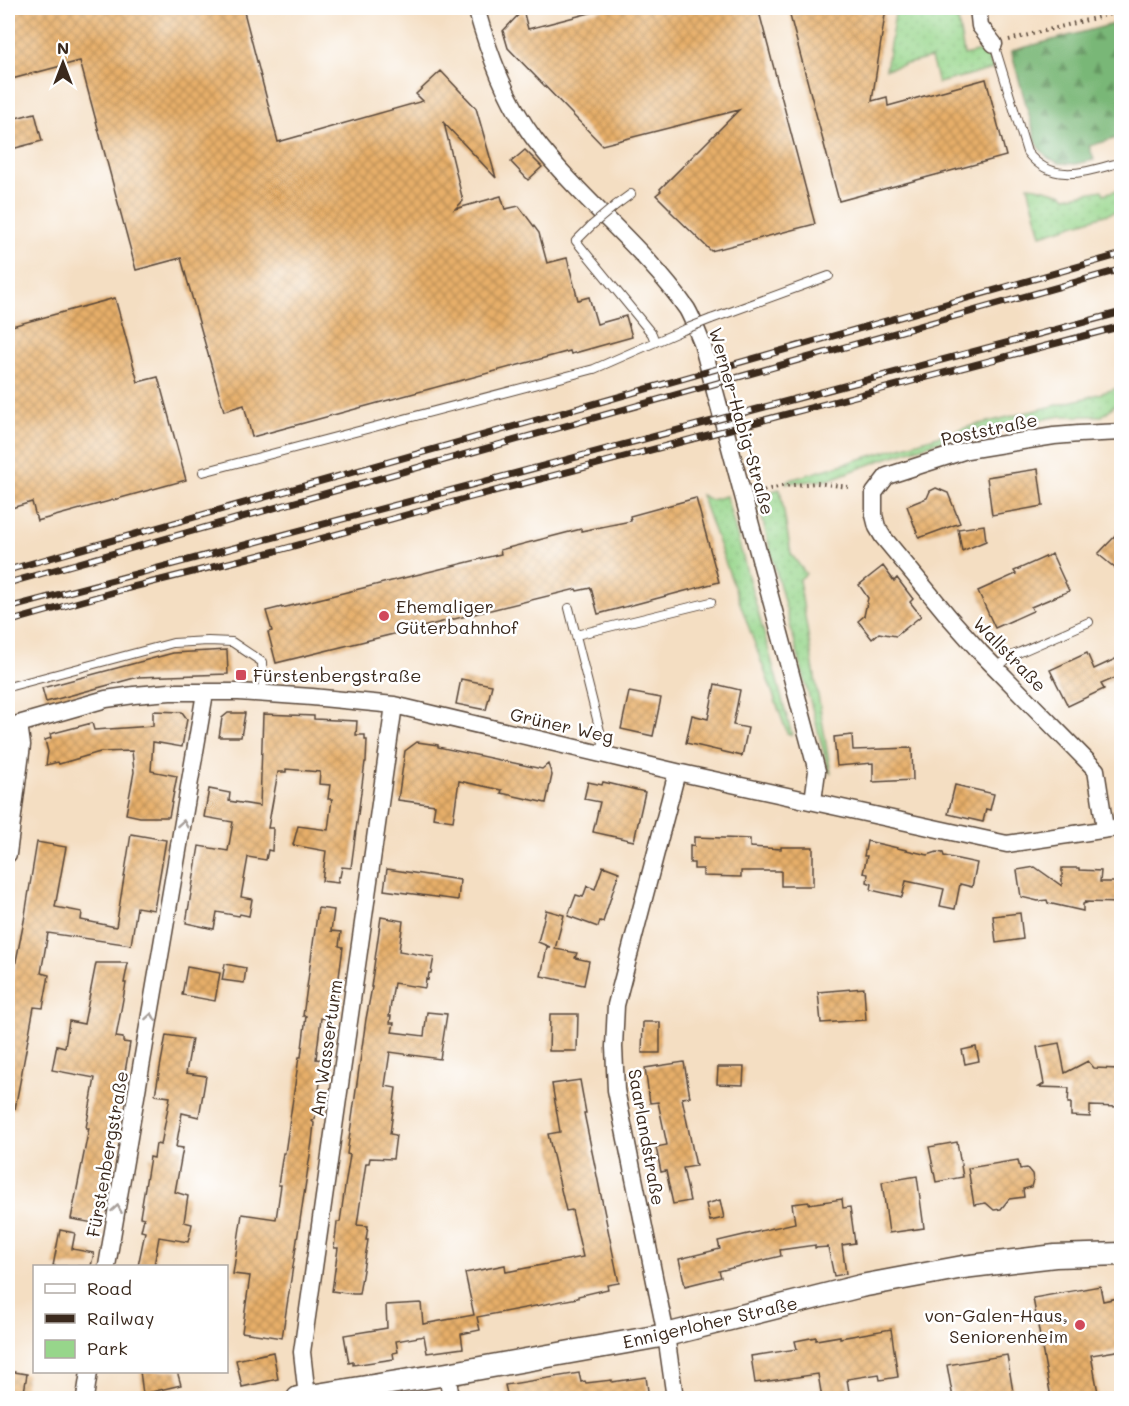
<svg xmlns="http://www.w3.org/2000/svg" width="1129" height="1406" font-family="Mali,sans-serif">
<defs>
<pattern id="green-dots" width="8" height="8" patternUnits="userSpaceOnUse" patternTransform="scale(1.5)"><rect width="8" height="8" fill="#97d68b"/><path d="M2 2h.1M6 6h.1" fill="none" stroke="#83b878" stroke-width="1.8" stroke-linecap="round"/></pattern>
<pattern id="forest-firs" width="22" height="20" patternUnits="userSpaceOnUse" patternTransform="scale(1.5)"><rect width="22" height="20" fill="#79b777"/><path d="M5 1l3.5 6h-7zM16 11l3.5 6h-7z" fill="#649561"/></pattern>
<pattern id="building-cross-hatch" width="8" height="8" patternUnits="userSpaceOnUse" patternTransform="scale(1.5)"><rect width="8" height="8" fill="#e7af69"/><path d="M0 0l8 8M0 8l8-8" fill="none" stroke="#bc8f56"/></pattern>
</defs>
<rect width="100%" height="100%" fill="#fff"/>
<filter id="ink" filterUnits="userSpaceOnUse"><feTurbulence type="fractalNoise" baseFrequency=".0167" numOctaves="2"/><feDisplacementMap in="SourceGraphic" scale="12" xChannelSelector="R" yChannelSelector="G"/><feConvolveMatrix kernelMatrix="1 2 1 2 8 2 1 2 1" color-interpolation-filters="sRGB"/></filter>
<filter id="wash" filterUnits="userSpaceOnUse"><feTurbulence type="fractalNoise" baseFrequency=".008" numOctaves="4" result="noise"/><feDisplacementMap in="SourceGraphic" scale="24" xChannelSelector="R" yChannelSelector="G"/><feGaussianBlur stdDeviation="1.35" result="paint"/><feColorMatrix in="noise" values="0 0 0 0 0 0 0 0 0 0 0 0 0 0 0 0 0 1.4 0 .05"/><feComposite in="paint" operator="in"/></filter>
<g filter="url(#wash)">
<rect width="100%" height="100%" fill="#f4dec2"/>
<path fill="url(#green-dots)" stroke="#698054" stroke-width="1.5" d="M896 8H956L964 55 985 50 993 69 938 83 931 58 886 69Z
M1028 186 1037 187 1063 194 1066 197 1102 190 1104 194 1121 189V210L1041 235Z
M1121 387V400L1102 416H1062L975 430 887 458 828 480 786 483V481L975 425 1082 399Z
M780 489 791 554 806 574 799 580 831 774 828 769 756 495Z
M701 495 711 500 726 496 792 735 787 733Z"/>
<path fill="url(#forest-firs)" stroke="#5a704a" stroke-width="1.5" d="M1121 22V137L1089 146 1094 160 1076 164 1059 163 1048 158 1038 147 1011 51Z"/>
<g id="blocks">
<path fill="url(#building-cross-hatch)" d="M8 8H243L278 142 423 101 416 94 441 71 476 108 496 178 444 123 463 201 455 209 501 196 505 209 519 206 539 233 547 263 567 258 578 300 589 297 597 324 626 316 632 337 571 354 570 351 252 437 244 405 224 411 181 258 136 270 80 61 8 80Z
M609 8H758L815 224 711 251 670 211 671 210 656 195 661 191 660 189 739 110 602 145 508 48 503 31 523 10 528 29Z
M788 8H886L872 101 887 97 888 106 986 79 1006 156 839 201Z
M35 113 42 141 8 150V120Z
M525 150 542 167 528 180 511 162Z
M115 298 138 382 158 377 186 480 37 521 32 502 8 509V327Z
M1038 469 1043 506 992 515 987 477Z
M936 488 948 493 960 523 919 538 907 506 927 498 930 491Z
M696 498 719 582 598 614 591 588 577 591 576 589 276 663 268 632 272 631 266 611 282 607V608L501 554 500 550 581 529V531L631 521 630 516Z
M984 525 986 541 962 551 958 529Z
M1122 529V574L1098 554Z
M1052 554 1069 591 1031 607 1033 611 995 628 978 591 1016 574 1014 571Z
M883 566 894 581 897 578 913 599 910 602 921 616 896 636 879 633 872 639 858 621 864 616 868 598 859 585Z
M227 650 228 674 138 677 46 702 42 688 173 653Z
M1087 653 1094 669 1122 656V675L1101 684 1104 689 1068 706 1050 670Z
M461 679 492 685 486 710 456 704Z
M715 684 740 690 733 725 748 728 742 756 686 743 692 715 708 719Z
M629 692 661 698 653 736 621 729Z
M153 711 182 712 187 719 182 747 153 742 151 771 177 776 169 817H140L126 814 134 772 132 751 100 752 59 764 58 762 46 765 48 752 45 740 51 738 50 734 92 723 94 730 153 726Z
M228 713H245L241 737H219L222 718Z
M263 714 314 716V719L357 721 356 735H365V740H367L366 762H365L351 868 342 867 340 877H338V883L322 881 326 851 293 845 298 826 328 830 332 799H328L330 785 319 784 320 772 286 769V772H278L268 828H273L272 851 268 850 266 860 248 857 241 897 252 899 249 916 240 914 239 916 217 912 214 929 186 923 199 846 228 851 233 822 204 817 209 789 230 793 229 801 260 806Z
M852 735 853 750 912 748 913 780 873 782V763L837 766 834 737Z
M417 742 438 745V747L542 769 548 764 552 775 546 803 501 793 502 790 459 781 453 821 433 818 435 805 398 800 405 751Z
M588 782 602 785 603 782 645 792 634 841 593 832 600 802 584 799Z
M955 785 994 794 990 810 986 809 983 822 948 814Z
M131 834 166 840 154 910 137 907 131 945 48 933 41 973 49 975 43 1008 34 1007 15 1109 8 1108V1001L24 921 37 842 66 847 55 907 82 912 81 920 116 927Z
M694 837 750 839V847L781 849V847H813V886H781V871H741V877L703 876V869H694V863H690V845L694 846Z
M867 841 928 855 937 852 943 853 944 856 977 863 972 887 960 884 955 909 940 906 944 889 906 881 902 897 871 890 872 884 867 882 868 874 863 873 867 856H864Z
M603 866 619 872 603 922 600 921 598 927 568 916 576 895 583 897 587 886 595 889Z
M1035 867 1062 886V868H1079V870L1101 871 1100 882H1121V903L1084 902 1086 903 1083 904V911L1048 903 1047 900 1038 901 1021 897 1017 870Z
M387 869 460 880 458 900 384 890Z
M318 908 334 910 331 931 341 932 339 946 343 947 335 1007 331 1006 329 1019 321 1018 316 1059 323 1060 321 1079 318 1081 320 1083 315 1119 312 1121 314 1123 312 1142 282 1338 242 1332 250 1276 233 1274 242 1214 276 1219 281 1185H278L283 1153H285L299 1057H301L306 1016H303Z
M546 910 564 915 555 949 577 953 575 958 589 961 584 985 541 976 547 947H550L538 942Z
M1020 913 1023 939 996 943 993 916Z
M381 917 403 921 399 951 434 957 431 973H429L428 980 426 979 425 988 394 983 389 1016H391L390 1023H394L392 1032 424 1036 427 1012 447 1014 440 1059 390 1052 385 1086 396 1088 390 1134 396 1135 393 1159 370 1158 369 1163H366L357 1225 368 1226 366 1240H368L359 1294H353L332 1291 338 1248H334L337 1222H340L345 1186 350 1155 347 1154 366 1019 372 987H371Z
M96 963H128L124 983H126L116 1037 123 1038V1042L130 1043 99 1224 71 1219 89 1128H86L95 1078 52 1070 57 1045 65 1047 69 1021 84 1024Z
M225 964 246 968 244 983 222 980Z
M187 967 220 973 215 1001 182 995Z
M864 988 866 1020 821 1023 818 992Z
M550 1014H578L577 1051H549Z
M643 1022H660V1053H642Z
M166 1035 192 1039 186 1073 206 1076 199 1117 182 1113 176 1147 183 1148 175 1192 188 1196 184 1222 192 1224 188 1242 159 1237 154 1266H138L145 1232 141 1231 144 1218 140 1217 150 1157 154 1158 156 1144 161 1145 170 1097 155 1095Z
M1059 1043 1065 1073 1088 1061 1094 1068 1119 1069 1118 1107 1090 1106V1117L1071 1116V1103H1068L1069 1088 1039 1087 1044 1084 1037 1047Z
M976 1047 979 1061 965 1064 962 1050Z
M684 1062 690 1097 682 1098 696 1166 683 1168 690 1201 673 1204 666 1171 661 1172 656 1147 667 1145 658 1102 650 1103 645 1068Z
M718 1067H744L743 1085 717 1084Z
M580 1080 586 1113H584L619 1283 607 1285 608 1289 578 1296V1298L477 1317 480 1330 461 1334 463 1348 427 1353 424 1336 396 1341 398 1352 393 1353 394 1359 353 1365V1362L349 1363 344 1335 387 1328 386 1305 421 1303 423 1324 474 1315 465 1273 505 1265 506 1272 583 1257 572 1210 566 1211 548 1134 560 1132 552 1084Z
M957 1142 963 1177 936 1182 929 1147Z
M1018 1160 1020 1169 1027 1168 1032 1174 1033 1180 1031 1187 1023 1189 1024 1197 1009 1199 1001 1209 994 1210 986 1203 974 1205 968 1168Z
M917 1176 924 1228 889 1233 882 1182Z
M842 1199 843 1208 850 1207 855 1243 842 1245 846 1274 834 1276 828 1247 815 1248V1245L780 1250 781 1256 719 1271 721 1277 685 1286 679 1259 720 1249 718 1241 795 1223 792 1204 809 1202V1204Z
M720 1200 724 1218 710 1221 706 1204Z
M60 1230 75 1233 72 1249 94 1253 91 1266H53Z
M1100 1286 1103 1301 1122 1297V1350L1091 1355 1099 1398H1051L1033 1298Z
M891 1329 898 1377 880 1380 879 1374 847 1379 850 1398H822L818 1374 755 1383 751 1356 797 1349 795 1341 816 1337V1340L840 1336V1338Z
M273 1352 278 1379 242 1387 236 1360Z
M1007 1355 1014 1398H953L947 1365Z
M8 1371 27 1374 23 1398H8Z
M140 1371H177L181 1385 143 1394Z
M579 1373 581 1382 585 1381 586 1383 612 1380V1382L646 1377 649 1398H508L505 1385Z"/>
</g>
</g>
<g filter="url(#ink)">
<use href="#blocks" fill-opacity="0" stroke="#574537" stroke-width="1.5"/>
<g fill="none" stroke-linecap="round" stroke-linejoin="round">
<defs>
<path id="service" d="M994 44 1027 152C1053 186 1087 171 1122 162
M616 205 631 194
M591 226 576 241 652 334 655 342
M711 319 829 276
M203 472 594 369 683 330
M569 608 603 743 600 754
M576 635 711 602
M996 669 1009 657 1089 622
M8 687 173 643 208 641 232 642 262 662 263 693"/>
<path id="minor" d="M476 8C489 54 506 101 535 140 581 200 644 247 687 309 693 319 697 332 702 343L817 771 813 801
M978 8 980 26 994 44
M8 727 106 699 134 695 170 692H239L312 697 394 705 677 772 1007 844 1122 827
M1105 828 1096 770 981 653 949 617 883 537 877 527 874 515V493L887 476 967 450 1054 436 1079 434 1122 432
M8 854 22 745 19 724
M107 1266 205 693
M447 1374 451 1398
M307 1397 302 1352 394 705
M85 1398 89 1372
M675 1398 666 1335 616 1090 614 1047 616 1005 677 772"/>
<path id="secondary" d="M298 1398 447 1374 666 1335 861 1286 963 1267 1055 1256 1122 1254"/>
</defs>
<use href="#service" stroke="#574537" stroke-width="10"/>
<use href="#minor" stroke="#574537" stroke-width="19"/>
<use href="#secondary" stroke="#574537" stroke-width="25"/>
<path stroke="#574537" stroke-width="4" stroke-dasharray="1.5 4.5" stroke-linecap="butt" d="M1009 40 1122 11
M758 492 782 486 817 483 848 487"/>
<use href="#service" stroke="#fff" stroke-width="8"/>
<use href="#minor" stroke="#fff" stroke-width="16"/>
<use href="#secondary" stroke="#fff" stroke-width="22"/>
<defs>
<path id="rail" d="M8 570 1122 254
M8 583 1122 269
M8 608 1122 312
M8 622 121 590 276 551 464 499 1122 326"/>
</defs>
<use href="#rail" stroke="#3b2a1e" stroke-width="7"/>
<use href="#rail" stroke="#fff" stroke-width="4.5" stroke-dasharray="14" stroke-linecap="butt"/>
<defs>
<path id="service-bridge" d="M591 226 616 205
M683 330 711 319"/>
</defs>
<use href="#service-bridge" stroke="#574537" stroke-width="10" stroke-linecap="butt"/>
<use href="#service-bridge" stroke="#fff" stroke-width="8"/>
</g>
<defs><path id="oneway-chevron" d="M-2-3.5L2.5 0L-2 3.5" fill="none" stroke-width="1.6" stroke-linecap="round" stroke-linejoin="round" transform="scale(1.5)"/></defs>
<g stroke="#a79f9a">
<use href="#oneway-chevron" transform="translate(183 824) rotate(-81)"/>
<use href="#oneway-chevron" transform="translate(151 1017) rotate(-81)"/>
<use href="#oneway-chevron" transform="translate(117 1209) rotate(-80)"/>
</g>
</g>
<g fill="#d1495b" stroke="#fff" stroke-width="2">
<circle cx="384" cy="616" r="6"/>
<rect x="235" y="669" width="12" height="12" rx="3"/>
<circle cx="1080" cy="1325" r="6"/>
</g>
<g text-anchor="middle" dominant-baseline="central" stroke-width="5" stroke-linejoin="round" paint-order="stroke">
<g font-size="18" fill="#3b2a1e" stroke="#fff">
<text transform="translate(742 421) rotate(74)">Werner-Habig-Straße</text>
<text transform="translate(989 429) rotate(-12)">Poststraße</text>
<text transform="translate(1010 654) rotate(46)">Wallstraße</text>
<text transform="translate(562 725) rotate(13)">Grüner Weg</text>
<text transform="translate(326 1048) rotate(-82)">Am Wasserturm</text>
<text transform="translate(647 1137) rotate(80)">Saarlandstraße</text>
<text transform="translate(107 1154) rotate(-80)">Fürstenbergstraße</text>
<text transform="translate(710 1322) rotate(-13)">Ennigerloher Straße</text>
</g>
<g font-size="18" fill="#3b2a1e" stroke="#fff" text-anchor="start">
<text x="396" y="606">Ehemaliger<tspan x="396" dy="21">Güterbahnhof</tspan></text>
<text x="253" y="675">Fürstenbergstraße</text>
<text x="1068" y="1315" text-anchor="end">von-Galen-Haus,<tspan x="1068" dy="21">Seniorenheim</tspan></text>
</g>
</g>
<rect width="1129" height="1406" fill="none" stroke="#fff" stroke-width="30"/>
<rect x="33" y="1265" width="195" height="108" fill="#ffffff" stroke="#b1aaa5" stroke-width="1.5"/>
<rect x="45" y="1284" width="30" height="9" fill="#ffffff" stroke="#b1aaa5" stroke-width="1.5"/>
<text x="87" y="1295" font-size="18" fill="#3b2a1e">Road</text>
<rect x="45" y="1314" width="30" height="9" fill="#3b2a1e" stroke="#b1aaa5" stroke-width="1.5"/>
<text x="87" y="1325" font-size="18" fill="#3b2a1e">Railway</text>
<rect x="45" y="1340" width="30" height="18" fill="#97d68b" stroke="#b1aaa5" stroke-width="1.5"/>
<text x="87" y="1355" font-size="18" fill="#3b2a1e">Park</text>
<g transform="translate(63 63)" stroke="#ffffff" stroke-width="4.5" paint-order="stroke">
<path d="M0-4.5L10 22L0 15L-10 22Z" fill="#3b2a1e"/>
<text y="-9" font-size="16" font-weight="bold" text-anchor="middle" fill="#3b2a1e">N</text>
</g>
</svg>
